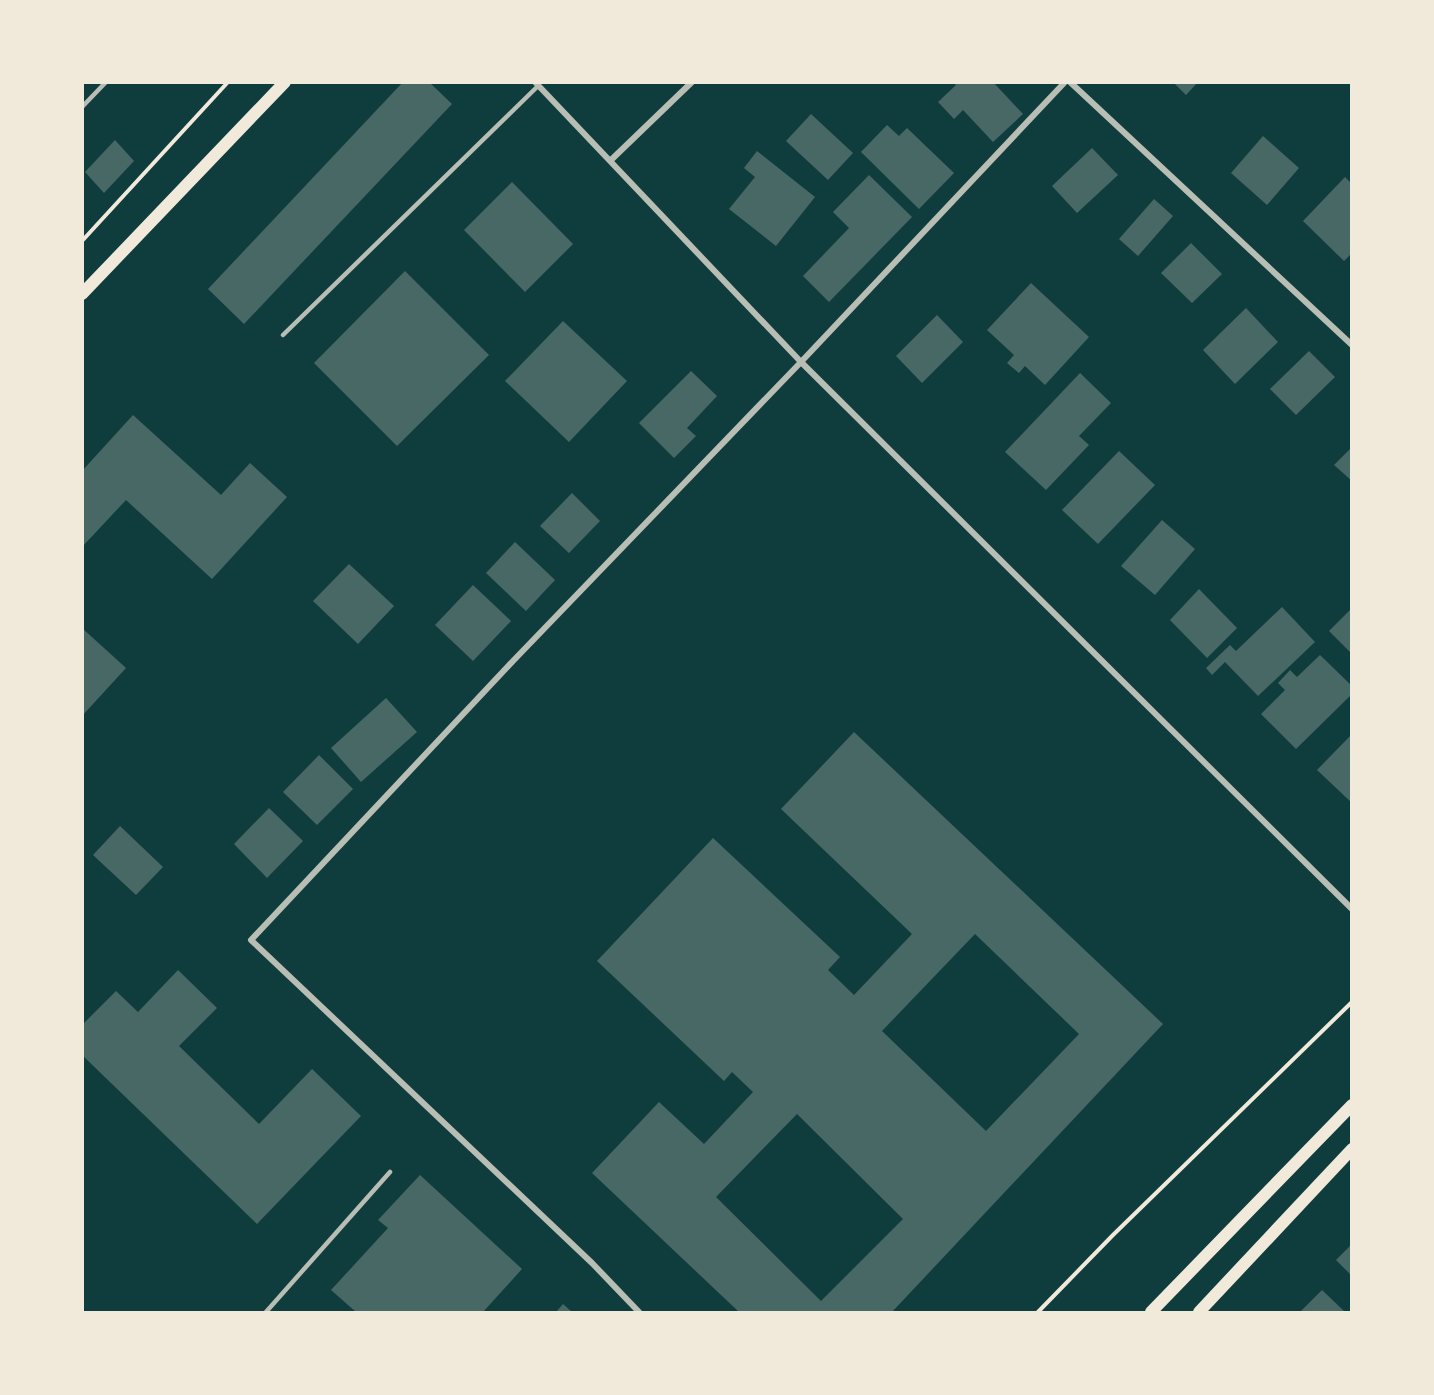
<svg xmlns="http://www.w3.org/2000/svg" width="1434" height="1395" font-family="'Exo 2',sans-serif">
<rect width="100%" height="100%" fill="#0f3d3e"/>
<path fill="#486865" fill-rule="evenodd" d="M403 82H429L452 104 244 324 208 289Z
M953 82H993L1023 114 993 142 963 110 954 119 938 102 956 85Z
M1173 82H1198L1186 95Z
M811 114 853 153 828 180 786 141Z
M887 125 899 136 907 128 954 173 919 209 861 152Z
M1263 136 1299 168 1267 205 1231 173Z
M115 140 134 161 104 193 85 172Z
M1092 148 1118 175 1077 213 1052 186Z
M757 151 815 197 776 246 729 209 755 177 744 168Z
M869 175 912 217 829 302 803 276 849 228 833 212Z
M1345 177 1352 184V253L1344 261 1303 221Z
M512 182 573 244 525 292 464 230Z
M1154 199 1173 216 1138 256 1119 239Z
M1191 243 1222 274 1192 303 1161 273Z
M405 271 489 355 397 446 314 363Z
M1031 283 1089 337 1045 385 1025 366 1019 373 1007 363 1014 355 987 330Z
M1246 308 1278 342 1235 384 1203 350Z
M937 315 963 342 922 383 896 356Z
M563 321 627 381 569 442 505 381Z
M1309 351 1335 377 1296 415 1270 389Z
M691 371 717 396 687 428 696 436 674 458 639 423Z
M1080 373 1111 403 1079 436 1089 445 1046 490 1005 452Z
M133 415 221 495 250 463 287 497 212 579 126 500 82 547V471Z
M1352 447V481L1334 465Z
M1119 451 1155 485 1098 544 1062 510Z
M572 493 600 521 569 553 540 526Z
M1162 520 1195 549 1155 595 1121 566Z
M515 542 555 580 526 611 486 573Z
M349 564 394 606 358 644 313 601Z
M473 585 511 621 473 661 435 625Z
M1199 589 1237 628 1207 658 1170 620Z
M1282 607 1315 642 1258 696 1225 662 1212 675 1206 668 1230 645 1236 651Z
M1352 608V654L1329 631Z
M82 628 126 668 82 716Z
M1320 655 1352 686V694L1296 749 1261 714 1285 690 1278 683 1290 670 1297 677Z
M386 698 417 732 361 782 331 748Z
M854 732 1163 1024 892 1312H739L592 1173 659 1102 704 1144 753 1092 732 1072 724 1081 597 961 713 838 840 957 828 970 854 995 912 934 781 809ZM975 934 1079 1034 986 1131 882 1031ZM797 1114 903 1219 821 1301 716 1197Z
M1352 734V803L1317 770Z
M319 755 353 789 317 825 283 792Z
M269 808 303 841 267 878 234 844Z
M120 826 163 867 136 895 93 855Z
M178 970 217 1008 179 1046 259 1124 312 1069 361 1116 257 1224 82 1055V1025L116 991 138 1012Z
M420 1175 522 1269 483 1312H356L331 1290 388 1228 378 1220Z
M1352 1244V1276L1336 1260Z
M1322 1290 1345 1312H1300Z
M563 1304 572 1312H556Z"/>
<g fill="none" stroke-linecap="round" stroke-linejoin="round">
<path stroke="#f1e9da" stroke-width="4" d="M82 241 228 82
M1038 1312 1113 1235 1352 1002"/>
<path stroke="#b8beb3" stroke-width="4.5" d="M82 107 106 82
M283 335 538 86
M266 1312 390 1172"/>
<path stroke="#b8beb3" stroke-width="6" d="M535 82 801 362 1352 909
M1070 82 1352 345
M610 161 692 82
M639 1312 592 1263 251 940 513 661 801 362 1065 82"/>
<path stroke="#f1e9da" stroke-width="12" d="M82 294 285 82
M1151 1312 1352 1105
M1199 1312 1352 1149"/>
</g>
<rect width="1434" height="1395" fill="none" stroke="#f1e9da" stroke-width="168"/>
</svg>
